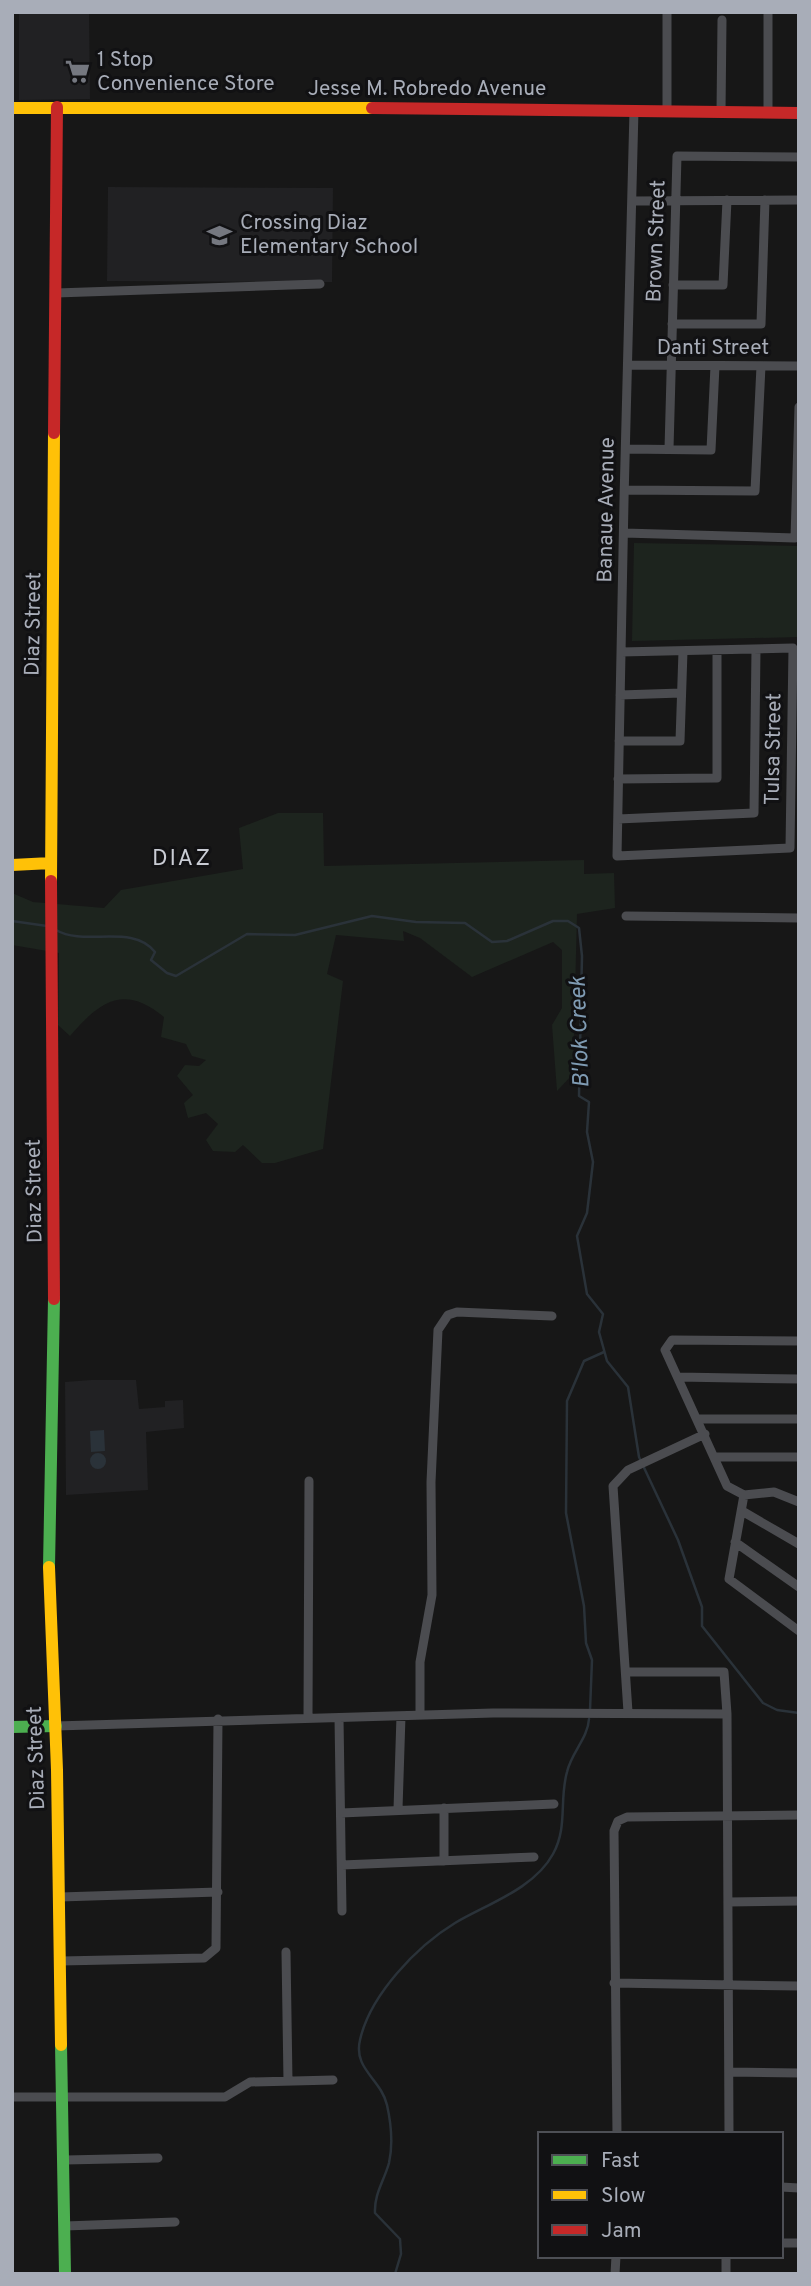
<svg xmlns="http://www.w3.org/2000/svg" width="811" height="2286" font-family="Overpass,sans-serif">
<rect width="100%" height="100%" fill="#171717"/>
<path fill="#212123" d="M19 12H89L90 99 19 100Z
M108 187 333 188 332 282 107 281Z
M91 1380H136L139 1409 165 1407V1401L183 1400 184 1428 146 1432 148 1490 66 1495 65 1382Z"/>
<path fill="#1d241e" d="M634 543 799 546V637L632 641Z
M278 813H323L324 866 584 860V874L614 873 615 908 577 914 573 1074 557 1091 552 1025 562 1008V950L553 942 472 977 420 938 403 931 404 941 336 935 327 974 343 981 323 1149 275 1163H262L243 1145 235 1152 213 1151 206 1140 218 1124 206 1113 188 1118 184 1103 193 1095 177 1076 185 1065 199 1066 206 1060 192 1056 186 1044 161 1037 164 1017C124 984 100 1001 70 1036L58 1025 59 953 12 945V893L33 902 104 908 121 890 243 869 239 828Z"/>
<path fill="#2a3239" d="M104 1430 105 1451 91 1452 90 1431Z
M90 1461a8 8 0 1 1 16 0a8 8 0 1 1-16 0Z"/>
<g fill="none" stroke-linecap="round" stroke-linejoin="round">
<path stroke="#2a3239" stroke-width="2.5" d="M12 921 47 926
M56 930C85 947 132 923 155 952L151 960 167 973 176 976 247 934 295 935 372 916 416 922 465 923 492 942 507 941 553 921H568L579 928 582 956 579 1096 589 1102 587 1132 593 1162 587 1213 577 1236 587 1294 603 1314 599 1332 607 1361 628 1387 639 1457 678 1540 702 1607V1626L763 1703 777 1710 799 1713
M590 1710 592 1660 586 1643 584 1606 566 1513 567 1401 584 1361 604 1352
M395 2274 401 2254 400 2239 375 2213C374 2194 384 2181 389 2163 393 2145 391 2123 387 2105 381 2079 353 2069 360 2040 370 1995 417 1946 455 1923 487 1904 534 1889 553 1854 568 1827 559 1800 567 1772 571 1753 588 1738 589 1719"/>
<path stroke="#4b4c50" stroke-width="9" d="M667 12V110
M768 12V113
M721 112 722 20
M632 201 799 200
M673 285H723L727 200
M56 293 320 284
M672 324H761L765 200
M628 365 799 366
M626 449 711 450 715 366
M669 449 677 156 799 157
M625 490 755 491 761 366
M624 533 795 538 799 407
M621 652 793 648 790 848 617 856C622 607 626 359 634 110
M620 695 681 693
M619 741H680L683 651
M618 779 717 778V650
M618 819 754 813 756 649
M626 916 799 918
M799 1341 672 1340 665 1350 727 1486 744 1495 774 1492 799 1502
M678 1377 799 1379
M698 1419H799
M716 1457H799
M744 1495 729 1579 799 1631
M742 1511 799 1544
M735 1542 799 1587
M626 1672H724L727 1714 729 2134
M628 1712 613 1486 628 1470 705 1434
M420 1715V1662L432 1595 431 1482 438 1330 448 1315 457 1312 552 1316
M308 1718 309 1481
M339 1718 342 1911
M56 1726 493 1713 727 1714
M444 1808V1861
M398 1809 401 1716
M341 1813 554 1804
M342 1865 534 1857
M60 1897 218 1892
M728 1902 799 1901
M286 1952 288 2081
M61 1961 204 1958 216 1948 218 1719
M614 1983 799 1986
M730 2072 799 2073
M12 2097H225L250 2082 333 2080
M617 2134 614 1831 618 1821 627 1817 799 1815
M65 2160 158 2158
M781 2187 799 2188
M65 2226 175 2222
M781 2243H799
M726 2256V2274
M615 2274 616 2256"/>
<path stroke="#4caf50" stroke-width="12" d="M49 1567 54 1299
M12 1727 56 1726
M61 2045 65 2274"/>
<path stroke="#ffc107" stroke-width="12" d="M12 108H372
M12 865 51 863
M51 881 54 433
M49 1567 57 1770 61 2045"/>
<path stroke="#c62828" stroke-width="12" d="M372 108 799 113
M54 433 57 107
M51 881 54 1299"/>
</g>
<defs>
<symbol id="supermarket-bare" viewBox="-9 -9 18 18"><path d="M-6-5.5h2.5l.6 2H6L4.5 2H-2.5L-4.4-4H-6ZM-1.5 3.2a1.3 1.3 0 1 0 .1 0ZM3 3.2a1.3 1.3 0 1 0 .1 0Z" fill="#757880" stroke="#111113" stroke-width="2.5" paint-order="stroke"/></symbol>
<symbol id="school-bare" viewBox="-9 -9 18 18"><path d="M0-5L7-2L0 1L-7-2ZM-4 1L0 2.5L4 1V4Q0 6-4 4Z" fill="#757880" stroke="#111113" stroke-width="2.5" paint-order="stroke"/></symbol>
</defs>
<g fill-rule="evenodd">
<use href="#supermarket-bare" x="60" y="54" width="35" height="35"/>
<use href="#school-bare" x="202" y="218" width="35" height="35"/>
</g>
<g text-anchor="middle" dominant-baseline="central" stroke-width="6" stroke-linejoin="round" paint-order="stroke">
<g font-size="21" fill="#a8adb8" stroke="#111113" text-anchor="start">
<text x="97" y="60">1 Stop<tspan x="97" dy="24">Convenience Store</tspan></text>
<text x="240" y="223">Crossing Diaz<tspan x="240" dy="24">Elementary School</tspan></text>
</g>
<g font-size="21" fill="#a8adb8" stroke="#111113">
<text x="427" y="89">Jesse M. Robredo Avenue</text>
<text transform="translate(657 241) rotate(-88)">Brown Street</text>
<text x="713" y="348">Danti Street</text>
<text transform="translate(607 510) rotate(-89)">Banaue Avenue</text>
<text transform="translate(34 624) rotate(-89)">Diaz Street</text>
<text transform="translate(774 749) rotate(-89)">Tulsa Street</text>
<text transform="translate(35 1191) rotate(-91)">Diaz Street</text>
<text transform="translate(37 1758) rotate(-92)">Diaz Street</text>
</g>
<g font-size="23" letter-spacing="2" fill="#c9ccd4" stroke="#111113">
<text x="182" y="859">DIAZ</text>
</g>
<g font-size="23" font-style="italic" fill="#7f9bb3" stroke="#111113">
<text transform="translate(581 1032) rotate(-92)">B'lok Creek</text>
</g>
</g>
<rect width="811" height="2286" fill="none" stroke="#a8adb8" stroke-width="28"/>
<rect x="538" y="2132" width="245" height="126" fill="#111113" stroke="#4d4f55" stroke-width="2"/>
<rect x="552" y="2155" width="35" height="10" fill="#4caf50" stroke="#4d4f55" stroke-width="2"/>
<text x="601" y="2167" font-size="21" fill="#a8adb8">Fast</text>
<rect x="552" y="2190" width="35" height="10" fill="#ffc107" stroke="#4d4f55" stroke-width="2"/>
<text x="601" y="2202" font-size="21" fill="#a8adb8">Slow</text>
<rect x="552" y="2225" width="35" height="10" fill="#c62828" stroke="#4d4f55" stroke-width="2"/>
<text x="601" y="2237" font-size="21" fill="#a8adb8">Jam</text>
</svg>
